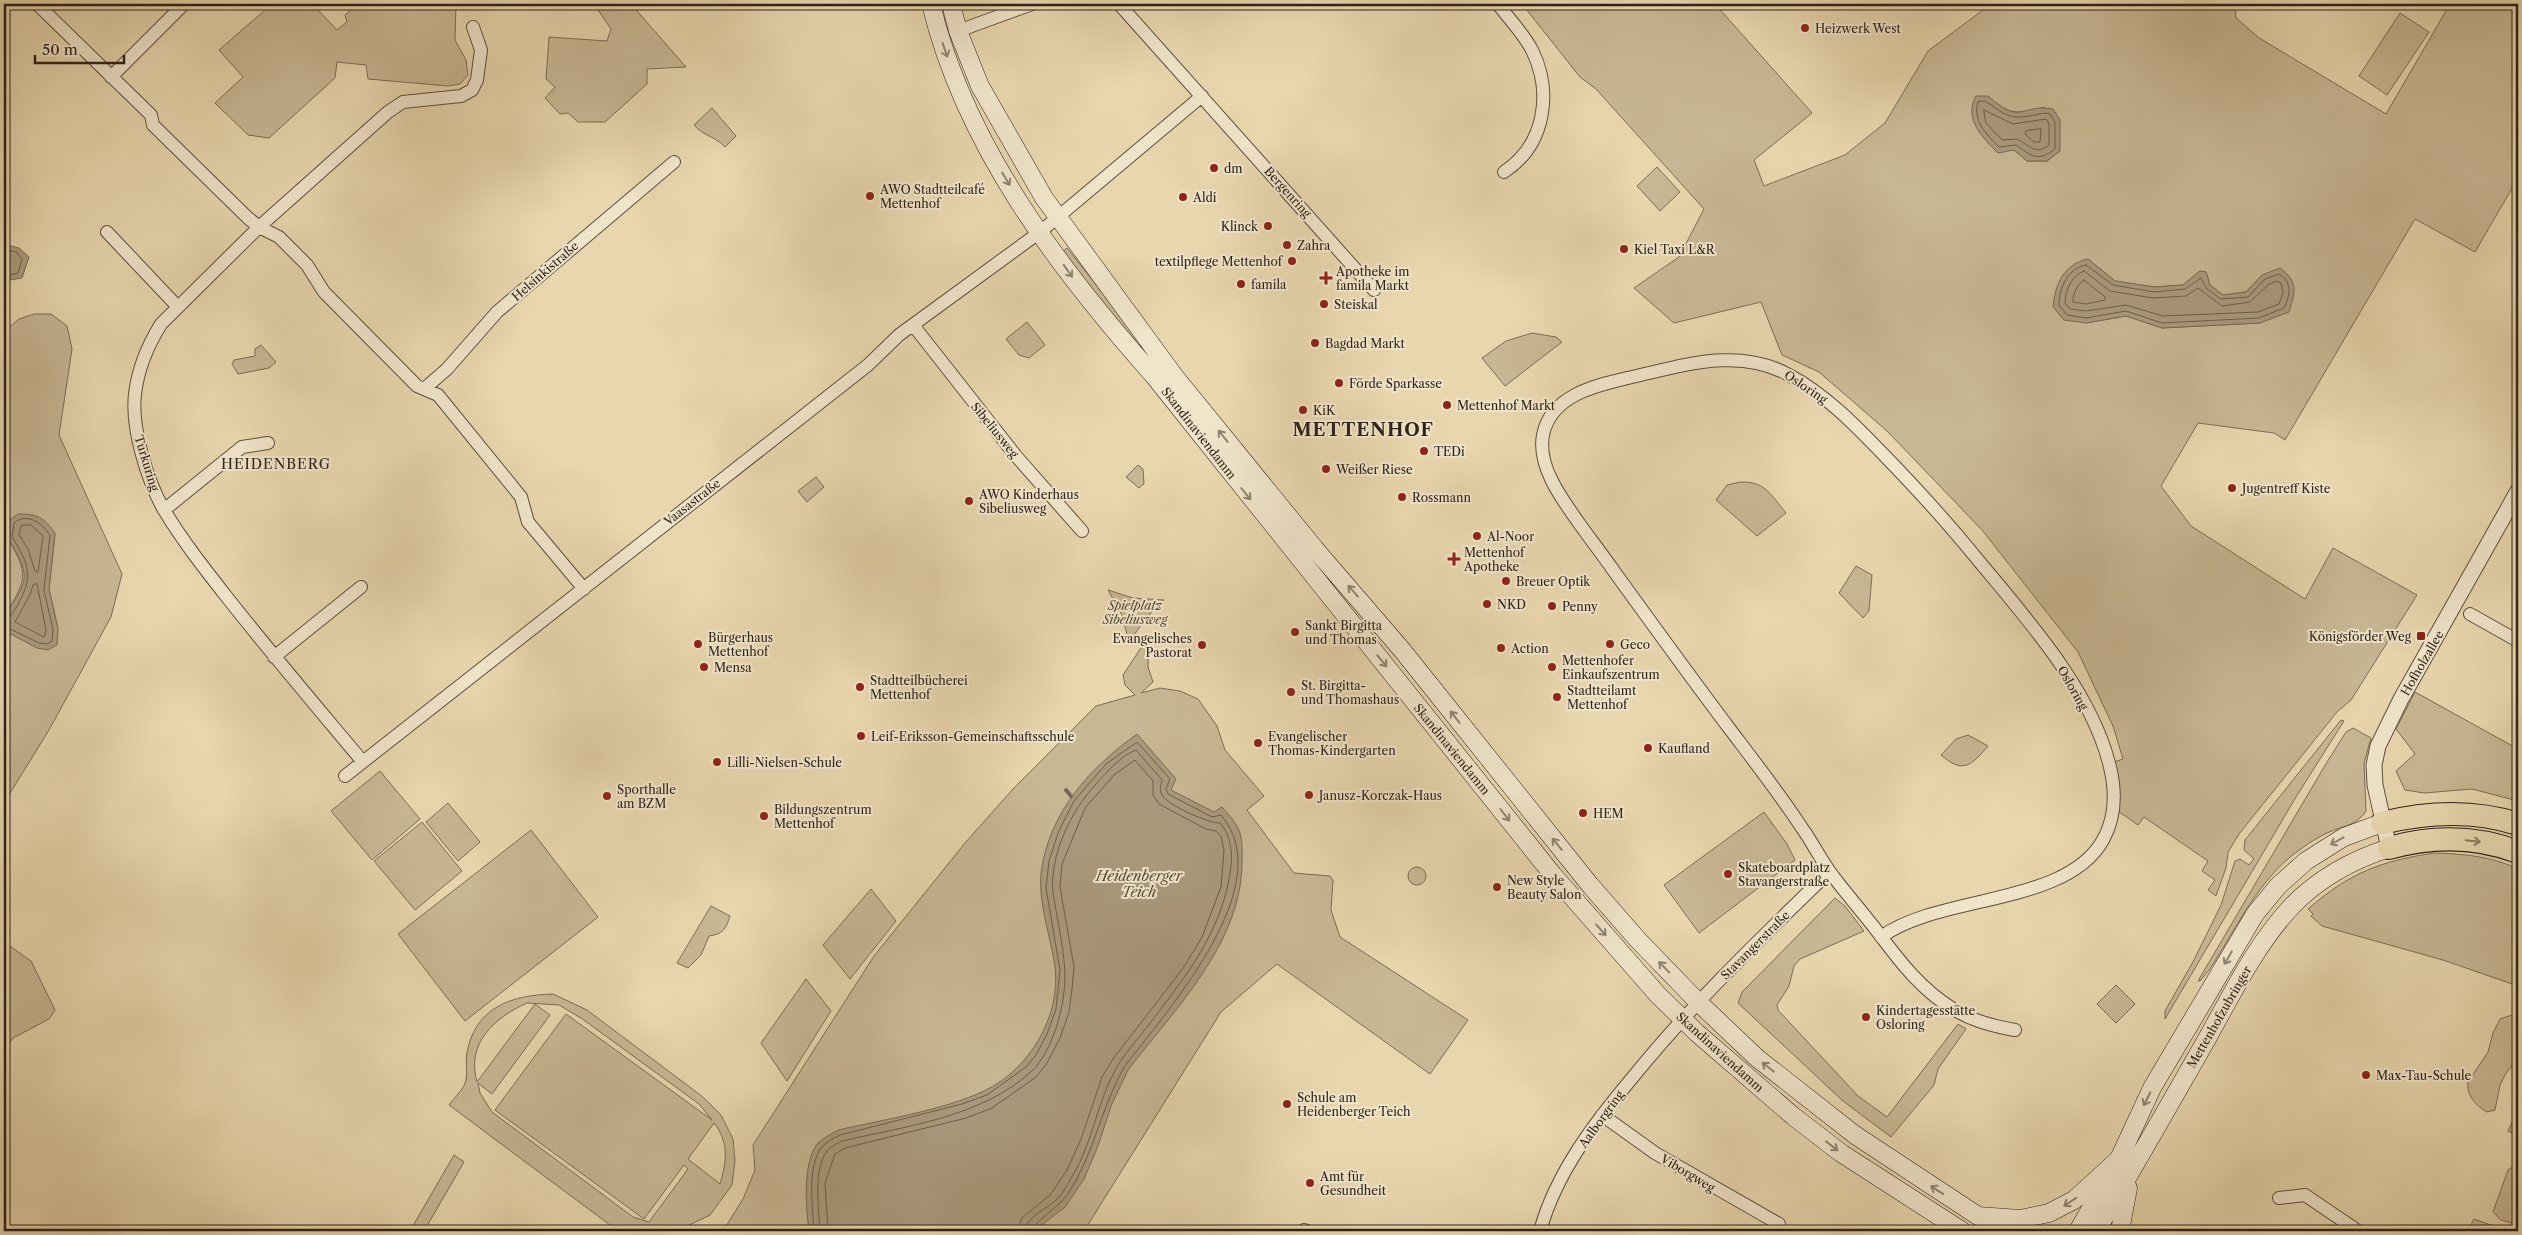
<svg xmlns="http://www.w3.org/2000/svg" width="2522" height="1235" font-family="'Libre Caslon Text',serif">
<rect width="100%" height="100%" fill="#e8d6ae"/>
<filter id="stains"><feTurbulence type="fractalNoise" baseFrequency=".004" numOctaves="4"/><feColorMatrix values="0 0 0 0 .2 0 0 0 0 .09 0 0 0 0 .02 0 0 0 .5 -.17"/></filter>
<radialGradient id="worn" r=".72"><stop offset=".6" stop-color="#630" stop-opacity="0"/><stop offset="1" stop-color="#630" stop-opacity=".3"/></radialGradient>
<path fill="#c8b794" stroke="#7b6c56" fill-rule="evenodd" d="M272 4C288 4 302 10 316 8L337 30 347 22 345 15 358 4H456L455 40 466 60 468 75 460 84 448 86 368 79 366 65 337 62 335 78 269 138 248 135 215 103 243 77 219 50Z
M594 4H631L686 67 647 69V84L605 122H578L568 113 560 114 545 98 555 87 546 79 549 37 607 41 611 29Z
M1522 4H1715L1812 113 1754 160 1764 186 1845 155 1885 123 1928 51 1991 4H2235L2236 18 2259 38 2386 114 2450 4H2518V178L2475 252 2415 219 2285 440 2274 433 2198 423 2161 486 2191 526 2305 599 2333 548 2417 595 2351 700 2337 712 2239 834 2228 852 2226 868 2216 896 2208 890 2215 880 2202 871 2208 861 2144 817 2138 825 2118 811 2114 762 2123 759 2113 726 2078 652 1982 530 1887 431 1819 372 1782 355 1761 302 1674 323 1634 288 1679 257 1704 209 1596 89 1580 77ZM1988 96C2009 115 2017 115 2044 107L2060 151 2047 161H2027L2014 150ZM2088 259 2115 281 2154 287 2183 285 2200 271 2206 272 2210 285 2223 295 2246 292 2262 275 2260 323 2162 328 2126 316 2086 323Z
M2400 13 2429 32 2387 95 2359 76Z
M712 108 736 136 725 147C715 136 703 136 694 125Z
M1657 167 1680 192 1660 211 1637 186Z
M1067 248 1157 361 1269 512 1062 252Z
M34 314H51L67 326 72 349 59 435 122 574 111 617 49 730 4 803V626L6 631 58 629 49 589 55 534 7 538C31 575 25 582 4 617V332L19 319Z
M1027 322 1045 345 1029 358 1019 355 1006 339Z
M1532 333 1556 337 1562 342 1505 386 1482 358 1506 341Z
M261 345 276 362 269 368 238 374 232 364 234 360 255 356V349Z
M1138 465 1143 469 1144 484 1139 488 1126 477Z
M816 477 824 487 807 502 798 491Z
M1740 482C1765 481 1771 495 1786 513L1757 536 1716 500 1727 485Z
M1856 566 1872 575 1869 611 1863 618 1839 593Z
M1108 590 1133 598 1164 600 1146 618 1129 642 1122 615Z
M1149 636 1148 667 1153 682 1141 693 1160 688 1180 691 1198 699 1217 726 1225 750 1264 796 1247 810 1294 873 1330 876 1333 880 1331 910 1340 937 1468 1020 1430 1074 1277 964 1221 1012 1084 1231H723L743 1199 755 1170 753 1145 874 956 965 843 1013 789 1096 706 1135 695 1125 685 1123 675Z
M2415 692 2518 749V801L2472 789 2424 793 2405 790 2396 771 2415 754 2396 729Z
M2341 720 2344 721 2296 797 2165 1019V1011L2194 960 2221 905 2235 861 2240 859 2249 865 2254 859 2244 850 2245 840Z
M2353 728 2371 738 2364 763 2366 811C2357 826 2342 826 2327 833 2314 839 2300 849 2289 858 2254 888 2234 933 2209 970L2200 981H2198L2327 762 2346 732Z
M1968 735 1988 746C1971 766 1963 774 1941 755L1956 739Z
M380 771 420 819 372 860 331 811Z
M448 803 480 842 458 861 426 822Z
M1764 812 1787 844 1795 860 1699 933 1664 885Z
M422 822 462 871 415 910 374 861Z
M531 830 598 917 465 1021 398 934Z
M2434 853C2464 854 2491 856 2518 869V986L2443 960 2322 926 2311 916 2313 914 2308 909C2349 873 2381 861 2434 853Z
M1408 876a9 9 0 1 1 18 0a9 9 0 1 1-18 0Z
M871 889 896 921 850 979 823 945Z
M1835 898 1845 906 1864 931 1800 959 1794 966 1789 986 1777 1005 1778 1010 1858 1096 1887 1117 1958 1024 1966 1029 1938 1069 1934 1085 1891 1137 1843 1101 1738 1003 1742 992Z
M711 906 730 916C726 929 723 934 709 936L701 955 688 968 677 963Z
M4 942 31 961 55 1010 49 1019 13 1038 4 1052Z
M806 979 831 1011 787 1081 761 1043Z
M2116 985 2135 1004 2116 1023 2097 1004Z
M553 994 587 1010 703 1097 721 1115 733 1139 735 1161 732 1185 710 1215 677 1231H618L449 1105C454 1098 465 1088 466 1080 468 1071 465 1062 467 1053 475 1007 512 995 553 994ZM527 1003 559 1005 581 1018 699 1104 712 1120 566 1014 495 1110 644 1219 684 1165 688 1169 649 1222 633 1217 492 1112 480 1093 478 1083 492 1094 550 1015 535 1004 477 1082C466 1043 494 1018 527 1003ZM714 1123C729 1142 727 1161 720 1184L688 1159Z
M2512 1015 2518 1019V1059L2506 1073 2500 1085 2495 1110 2487 1112C2476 1106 2466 1095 2468 1082L2488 1052 2493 1033 2500 1019Z
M2518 1109V1135L2508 1131Z
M454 1155 464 1162 424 1231H410Z
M2518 1163V1225L2501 1220 2493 1212 2508 1170Z
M2474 1219 2507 1231H2488L2471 1225Z"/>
<path fill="#a9997b" stroke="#786953" d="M1976 96H1988C2023 127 2020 103 2053 109L2060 120V151L2047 161H2027L2014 150 1998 153C1983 138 1963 119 1976 96Z
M4 244 19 248 29 257 22 278 4 281Z
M2088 259 2115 281 2154 287 2183 285 2200 271 2206 272 2210 285 2223 295 2246 292 2262 275 2280 268C2299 282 2295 292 2289 312L2260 323 2162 328 2126 316 2086 323 2064 320 2053 307C2055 284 2064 264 2088 259Z
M18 514C38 514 43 517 55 533L49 589 58 629 57 645 48 650 37 648 5 631C0 609 26 595 24 573 22 560 14 548 7 538L10 520Z
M1137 734 1176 779 1171 790 1214 812 1222 807C1227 813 1234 820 1238 828 1243 838 1242 851 1242 862 1242 943 1174 1010 1128 1070L1111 1106 1098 1146 1084 1179 1065 1207 1034 1231H809C806 1209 802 1162 818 1143 823 1138 832 1134 838 1130 882 1120 944 1110 984 1091 1029 1070 1061 1017 1055 967 1051 937 1038 903 1041 873 1049 812 1090 768 1137 734Z"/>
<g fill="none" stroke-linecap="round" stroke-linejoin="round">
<path stroke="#6c5e4a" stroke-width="1" d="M1985 101C2003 112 2006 120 2030 116 2037 115 2043 112 2050 114L2055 122V149C2037 163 2031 155 2016 145L1999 147C1987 135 1972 121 1978 102Z
M1984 110 2013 124 2046 119 2049 124V145C2036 156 2029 145 2017 139L2002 140 1986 123Z
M2041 129 2040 142H2034L2025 134 2026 131Z
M4 249 16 252 22 259 18 273 4 276
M2086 265 2113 285 2154 292 2185 289 2201 278 2207 289 2221 299 2248 297 2265 279 2279 274C2293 282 2290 296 2284 308L2259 318 2162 323 2126 311 2086 318 2067 315 2059 305C2059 288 2068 268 2086 265Z
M2084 271 2110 291 2153 298 2186 296 2198 288 2222 306 2250 302 2269 284 2277 281 2281 283 2283 292 2279 304 2258 312 2163 316 2126 305 2086 311 2070 309 2065 303C2065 291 2072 275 2084 271Z
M2084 280 2105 297V300L2086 304 2073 302C2072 294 2078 284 2084 280Z
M22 525H31L43 536 38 572 35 571 28 549 19 535Z
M37 584 46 630 44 637 15 622 30 595 33 585Z
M4 619C11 618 13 612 17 606 34 577 29 564 12 537L14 523C27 512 42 523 50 535L44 590 53 630 52 641 47 644 39 643 4 626
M814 1231C813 1209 806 1164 823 1146 828 1141 834 1138 840 1135L962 1104 987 1095 1027 1066 1036 1055 1047 1034 1056 1009 1060 970 1046 888 1049 861 1058 833 1074 801 1106 764 1137 742 1170 779 1166 789 1168 794 1212 817 1221 815C1281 885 1166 1012 1124 1067 1101 1108 1094 1154 1068 1194 1061 1205 1032 1224 1031 1231
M820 1231C819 1210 812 1166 829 1149 832 1146 838 1143 842 1141 907 1126 982 1117 1032 1071 1043 1060 1051 1043 1056 1028 1070 985 1065 960 1057 916 1055 903 1051 889 1053 875 1056 843 1074 808 1096 784 1107 772 1120 756 1136 750L1162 780C1161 785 1159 790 1162 795 1167 805 1210 824 1220 823 1232 837 1233 855 1230 873 1221 934 1183 980 1147 1027 1137 1040 1125 1053 1117 1067 1097 1101 1093 1142 1073 1175 1068 1183 1063 1194 1056 1200 1046 1210 1026 1216 1025 1231
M828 1231 825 1183 835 1154 845 1148 966 1118 992 1108 1036 1077 1047 1063 1060 1038 1069 1012 1072 989 1074 967 1060 887 1062 864 1085 808 1115 774 1135 760 1153 781V795L1159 804 1206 829 1216 831 1221 836 1224 850 1221 887 1202 937 1184 967 1113 1059 1102 1077 1081 1139 1067 1170 1051 1194 1022 1218 1017 1231"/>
<path stroke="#786953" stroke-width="4" d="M1066 790 1071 796"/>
<defs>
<path id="minor" d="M37 4 151 115 153 125 248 218 259 227 279 237 307 265 324 292 417 386 438 395 521 497 528 522 584 589
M1119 4 1374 290
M1498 4C1509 19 1523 33 1532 50 1553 93 1545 145 1504 172
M958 31 1032 4
M111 77 184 4
M107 232 177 306
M913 325 1016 456 1082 531
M424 389 447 369 497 312 674 162
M164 510 242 447 268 443
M2470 614 2518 641
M274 657 361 587
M363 762C317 707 270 652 226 596 204 568 182 540 164 510 147 480 131 428 135 394 138 368 148 345 161 324L259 227 388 112 403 102 461 96 472 90 477 80 481 50 473 27
M345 776 868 365 899 335 1040 232 1202 96
M1881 937C1940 894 2066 906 2103 840 2116 817 2116 792 2110 767 2092 691 2027 619 1978 560 1948 523 1917 489 1883 454 1855 425 1825 394 1789 375 1739 347 1685 365 1632 377 1598 385 1551 394 1543 435 1540 451 1545 467 1552 481 1566 509 1593 541 1611 567 1650 621 1689 675 1729 728 1754 761 1779 793 1802 828 1813 843 1821 861 1833 876 1848 896 1865 915 1880 935 1901 963 1922 990 1953 1009 1973 1021 1993 1026 2015 1030
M1602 1115 1655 1153 1779 1224
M2279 1198 2305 1195 2358 1231
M1304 1230 1308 1231
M1540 1231C1556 1173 1595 1122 1633 1077 1693 1003 1761 938 1829 872"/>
<path id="tertiary" d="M2389 848 2375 785 2374 765 2378 746 2401 699 2518 491
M1978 1216 2004 1231"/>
<path id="secondary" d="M931 4C965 146 1059 269 1154 376L1553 875 1658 995 1697 1033 1793 1116 1841 1153 1962 1231
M951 4 958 31 980 86 1044 198 1175 377 1315 549 1402 650 1590 885 1638 940 1698 1002 1757 1058 1855 1135 1978 1216 2020 1219 2049 1213 2074 1200 2119 1159
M2078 1231 2119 1159 2152 1088 2255 914 2278 886 2306 861 2344 837 2382 823
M2096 1231C2134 1167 2171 1102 2208 1037 2233 992 2257 943 2292 906 2319 878 2352 860 2389 848
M2120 1231 2128 1188"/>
<path id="motorway" d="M2382 823C2427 812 2474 810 2518 824
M2389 848C2432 836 2476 836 2518 852"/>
</defs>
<use href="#minor" stroke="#5c4f3e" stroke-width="14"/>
<use href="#tertiary" stroke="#5c4f3e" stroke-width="17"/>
<use href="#secondary" stroke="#2e2218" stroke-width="19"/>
<use href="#motorway" stroke="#2e2218" stroke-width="24"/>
<use href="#minor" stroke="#f0e4ca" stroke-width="12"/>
<use href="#tertiary" stroke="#f0e4ca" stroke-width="15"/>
<use href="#secondary" stroke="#f0e4ca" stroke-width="18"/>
<use href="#motorway" stroke="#e8d6ae" stroke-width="22"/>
</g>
<defs><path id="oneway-shaft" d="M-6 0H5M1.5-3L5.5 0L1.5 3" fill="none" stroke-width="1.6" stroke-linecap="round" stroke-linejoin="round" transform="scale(1.25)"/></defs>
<g stroke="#8f8371">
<use href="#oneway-shaft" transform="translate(945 50) rotate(71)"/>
<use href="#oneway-shaft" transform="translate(1006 179) rotate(59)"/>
<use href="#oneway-shaft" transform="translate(1068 271) rotate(55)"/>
<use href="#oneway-shaft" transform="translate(1223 436) rotate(-129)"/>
<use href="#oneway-shaft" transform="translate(1246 494) rotate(51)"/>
<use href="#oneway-shaft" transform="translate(1353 591) rotate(-132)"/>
<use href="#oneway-shaft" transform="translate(1382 661) rotate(51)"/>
<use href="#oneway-shaft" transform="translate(1455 717) rotate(-128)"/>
<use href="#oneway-shaft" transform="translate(1505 815) rotate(52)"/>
<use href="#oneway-shaft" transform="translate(2337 841) rotate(151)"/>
<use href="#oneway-shaft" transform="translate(1557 844) rotate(-129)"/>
<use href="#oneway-shaft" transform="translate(1601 930) rotate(48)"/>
<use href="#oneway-shaft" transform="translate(2228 958) rotate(120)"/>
<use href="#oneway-shaft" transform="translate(1664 967) rotate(-134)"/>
<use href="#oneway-shaft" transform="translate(1768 1067) rotate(-141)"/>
<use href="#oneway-shaft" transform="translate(2147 1099) rotate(117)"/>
<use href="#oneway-shaft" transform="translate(1832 1146) rotate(38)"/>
<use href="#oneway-shaft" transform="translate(1937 1190) rotate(-147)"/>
<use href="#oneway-shaft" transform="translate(2070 1202) rotate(146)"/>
</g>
<use stroke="#8b7c63" href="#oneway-shaft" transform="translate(2473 841) rotate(6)"/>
<g fill="#8f2418" stroke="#f0e4ca" stroke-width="2">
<circle cx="1805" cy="28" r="5"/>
<circle cx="1214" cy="168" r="5"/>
<circle cx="870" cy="196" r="5"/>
<circle cx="1183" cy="197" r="5"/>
<circle cx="1268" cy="226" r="5"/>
<circle cx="1287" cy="245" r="5"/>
<circle cx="1624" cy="249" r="5"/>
<circle cx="1292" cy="261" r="5"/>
<path d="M1323.5 270.5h5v5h5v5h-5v5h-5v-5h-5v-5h5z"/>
<circle cx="1241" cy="284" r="5"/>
<circle cx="1324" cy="304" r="5"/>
<circle cx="1315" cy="343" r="5"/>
<circle cx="1339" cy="383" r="5"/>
<circle cx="1447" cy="405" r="5"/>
<circle cx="1303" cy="410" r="5"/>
<circle cx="1424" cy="451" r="5"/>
<circle cx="1326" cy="469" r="5"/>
<circle cx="2232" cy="488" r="5"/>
<circle cx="1402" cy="497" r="5"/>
<circle cx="969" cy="501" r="5"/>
<circle cx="1477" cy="536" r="5"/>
<path d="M1451.5 551.5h5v5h5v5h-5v5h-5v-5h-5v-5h5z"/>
<circle cx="1506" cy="581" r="5"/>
<circle cx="1487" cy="604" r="5"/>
<circle cx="1552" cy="606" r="5"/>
<circle cx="1295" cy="632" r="5"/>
<rect x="2416" y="631" width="10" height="10" rx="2.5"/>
<circle cx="698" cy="644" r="5"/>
<circle cx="1610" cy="644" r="5"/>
<circle cx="1202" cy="645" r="5"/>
<circle cx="1501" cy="648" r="5"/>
<circle cx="704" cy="667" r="5"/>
<circle cx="1552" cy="667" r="5"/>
<circle cx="860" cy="687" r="5"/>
<circle cx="1291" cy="692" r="5"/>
<circle cx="1557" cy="697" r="5"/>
<circle cx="861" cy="736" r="5"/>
<circle cx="1258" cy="743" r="5"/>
<circle cx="1648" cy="748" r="5"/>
<circle cx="717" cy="762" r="5"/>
<circle cx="1309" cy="795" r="5"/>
<circle cx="607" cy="796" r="5"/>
<circle cx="1583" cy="813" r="5"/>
<circle cx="764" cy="816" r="5"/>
<circle cx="1728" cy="874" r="5"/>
<circle cx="1497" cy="887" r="5"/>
<circle cx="1866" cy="1017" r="5"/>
<circle cx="2366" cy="1075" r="5"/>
<circle cx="1287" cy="1104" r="5"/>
<circle cx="1310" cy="1183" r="5"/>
</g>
<g text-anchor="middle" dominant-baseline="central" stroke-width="4" stroke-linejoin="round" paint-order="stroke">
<g font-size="12" fill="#2e2218" stroke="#f0e4ca" text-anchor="start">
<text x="1815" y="28">Heizwerk West</text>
<text x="1224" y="168">dm</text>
<text x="880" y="189">AWO Stadtteilcafé<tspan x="880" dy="14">Mettenhof</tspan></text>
<text x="1193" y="197">Aldi</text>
<text x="1258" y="226" text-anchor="end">Klinck</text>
<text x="1297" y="245">Zahra</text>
<text x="1634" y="249">Kiel Taxi L&amp;R</text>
<text x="1282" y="261" text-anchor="end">textilpflege Mettenhof</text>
<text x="1336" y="271">Apotheke im<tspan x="1336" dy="14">famila Markt</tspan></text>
<text x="1251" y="284">famila</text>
<text x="1334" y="304">Steiskal</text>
<text x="1325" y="343">Bagdad Markt</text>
<text x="1349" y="383">Förde Sparkasse</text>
<text x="1457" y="405">Mettenhof Markt</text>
<text x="1313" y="410">KiK</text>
<text x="1434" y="451">TEDi</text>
<text x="1336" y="469">Weißer Riese</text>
<text x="2242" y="488">Jugentreff Kiste</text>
<text x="979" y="494">AWO Kinderhaus<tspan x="979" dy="14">Sibeliusweg</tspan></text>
<text x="1412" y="497">Rossmann</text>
<text x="1487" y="536">Al-Noor</text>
<text x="1464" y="552">Mettenhof<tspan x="1464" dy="14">Apotheke</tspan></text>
<text x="1516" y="581">Breuer Optik</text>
<text x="1497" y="604">NKD</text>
<text x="1562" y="606">Penny</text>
<text x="1305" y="625">Sankt Birgitta<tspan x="1305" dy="14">und Thomas</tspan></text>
<text x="2411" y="636" text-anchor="end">Königsförder Weg</text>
<text x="708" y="637">Bürgerhaus<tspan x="708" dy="14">Mettenhof</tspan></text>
<text x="1192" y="638" text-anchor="end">Evangelisches<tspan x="1192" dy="14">Pastorat</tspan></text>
<text x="1620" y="644">Geco</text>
<text x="1511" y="648">Action</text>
<text x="1562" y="660">Mettenhofer<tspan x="1562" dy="14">Einkaufszentrum</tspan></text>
<text x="714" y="667">Mensa</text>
<text x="870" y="680">Stadtteilbücherei<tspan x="870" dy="14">Mettenhof</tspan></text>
<text x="1301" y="685">St. Birgitta-<tspan x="1301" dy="14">und Thomashaus</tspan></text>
<text x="1567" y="690">Stadtteilamt<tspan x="1567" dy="14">Mettenhof</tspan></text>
<text x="871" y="736">Leif-Eriksson-Gemeinschaftsschule</text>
<text x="1268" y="736">Evangelischer<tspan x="1268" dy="14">Thomas-Kindergarten</tspan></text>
<text x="1658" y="748">Kaufland</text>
<text x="727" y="762">Lilli-Nielsen-Schule</text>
<text x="617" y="789">Sporthalle<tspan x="617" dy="14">am BZM</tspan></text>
<text x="1319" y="795">Janusz-Korczak-Haus</text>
<text x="774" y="809">Bildungszentrum<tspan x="774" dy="14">Mettenhof</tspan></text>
<text x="1593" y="813">HEM</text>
<text x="1738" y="867">Skateboardplatz<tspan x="1738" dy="14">Stavangerstraße</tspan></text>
<text x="1507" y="880">New Style<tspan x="1507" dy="14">Beauty Salon</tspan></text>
<text x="1876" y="1010">Kindertagesstätte<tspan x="1876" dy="14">Osloring</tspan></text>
<text x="2376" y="1075">Max-Tau-Schule</text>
<text x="1297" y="1097">Schule am<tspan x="1297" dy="14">Heidenberger Teich</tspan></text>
<text x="1320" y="1176">Amt für<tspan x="1320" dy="14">Gesundheit</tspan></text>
</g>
<g font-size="12" fill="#2e2218" stroke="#f0e4ca">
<text transform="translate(1288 192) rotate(48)">Bergenring</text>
<text transform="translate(545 271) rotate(-41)">Helsinkistraße</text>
<text transform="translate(1806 387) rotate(34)">Osloring</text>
<text transform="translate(995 430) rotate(51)">Sibeliusweg</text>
<text transform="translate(1199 433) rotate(52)">Skandinaviendamm</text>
<text transform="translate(147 463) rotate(73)">Turkuring</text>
<text transform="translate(692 502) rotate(-38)">Vaasastraße</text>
<text transform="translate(2422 663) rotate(-60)">Hofholzallee</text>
<text transform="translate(2073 688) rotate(60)">Osloring</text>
<text transform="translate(1452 749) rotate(51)">Skandinaviendamm</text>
<text transform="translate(1755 945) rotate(-45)">Stavangerstraße</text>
<text transform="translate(2219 1017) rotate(-60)">Mettenhofzubringer</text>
<text transform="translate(1720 1052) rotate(42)">Skandinaviendamm</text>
<text transform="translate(1601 1119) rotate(-54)">Aalborgring</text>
<text transform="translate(1688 1173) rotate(31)">Viborgweg</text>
</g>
<g font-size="12" font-style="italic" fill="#544737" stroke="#f0e4ca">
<text x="1135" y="605">Spielplatz<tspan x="1135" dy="14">Sibeliusweg</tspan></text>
</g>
<g font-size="14" letter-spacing="1" fill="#2e2218" stroke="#f0e4ca">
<text x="276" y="464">HEIDENBERG</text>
</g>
<g font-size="14" font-style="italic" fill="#594c3b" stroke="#f0e4ca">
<text x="1139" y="876">Heidenberger<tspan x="1139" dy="16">Teich</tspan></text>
</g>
<g font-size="18" font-weight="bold" letter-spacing="1" fill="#2e2218" stroke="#f0e4ca">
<text x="1363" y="430">METTENHOF</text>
</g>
</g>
<rect width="2522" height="1235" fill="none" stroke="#e8d6ae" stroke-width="20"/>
<rect x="5" y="5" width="2512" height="1225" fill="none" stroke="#2e2218" stroke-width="2.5"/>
<rect x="10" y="10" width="2502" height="1215" fill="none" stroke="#2e2218"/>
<path d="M35 55v8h89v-8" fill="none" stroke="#2e2218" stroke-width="2.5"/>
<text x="42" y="55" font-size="15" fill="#2e2218" stroke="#f0e4ca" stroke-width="4" paint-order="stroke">50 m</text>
<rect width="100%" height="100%" filter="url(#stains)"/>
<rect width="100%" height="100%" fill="url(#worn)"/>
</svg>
